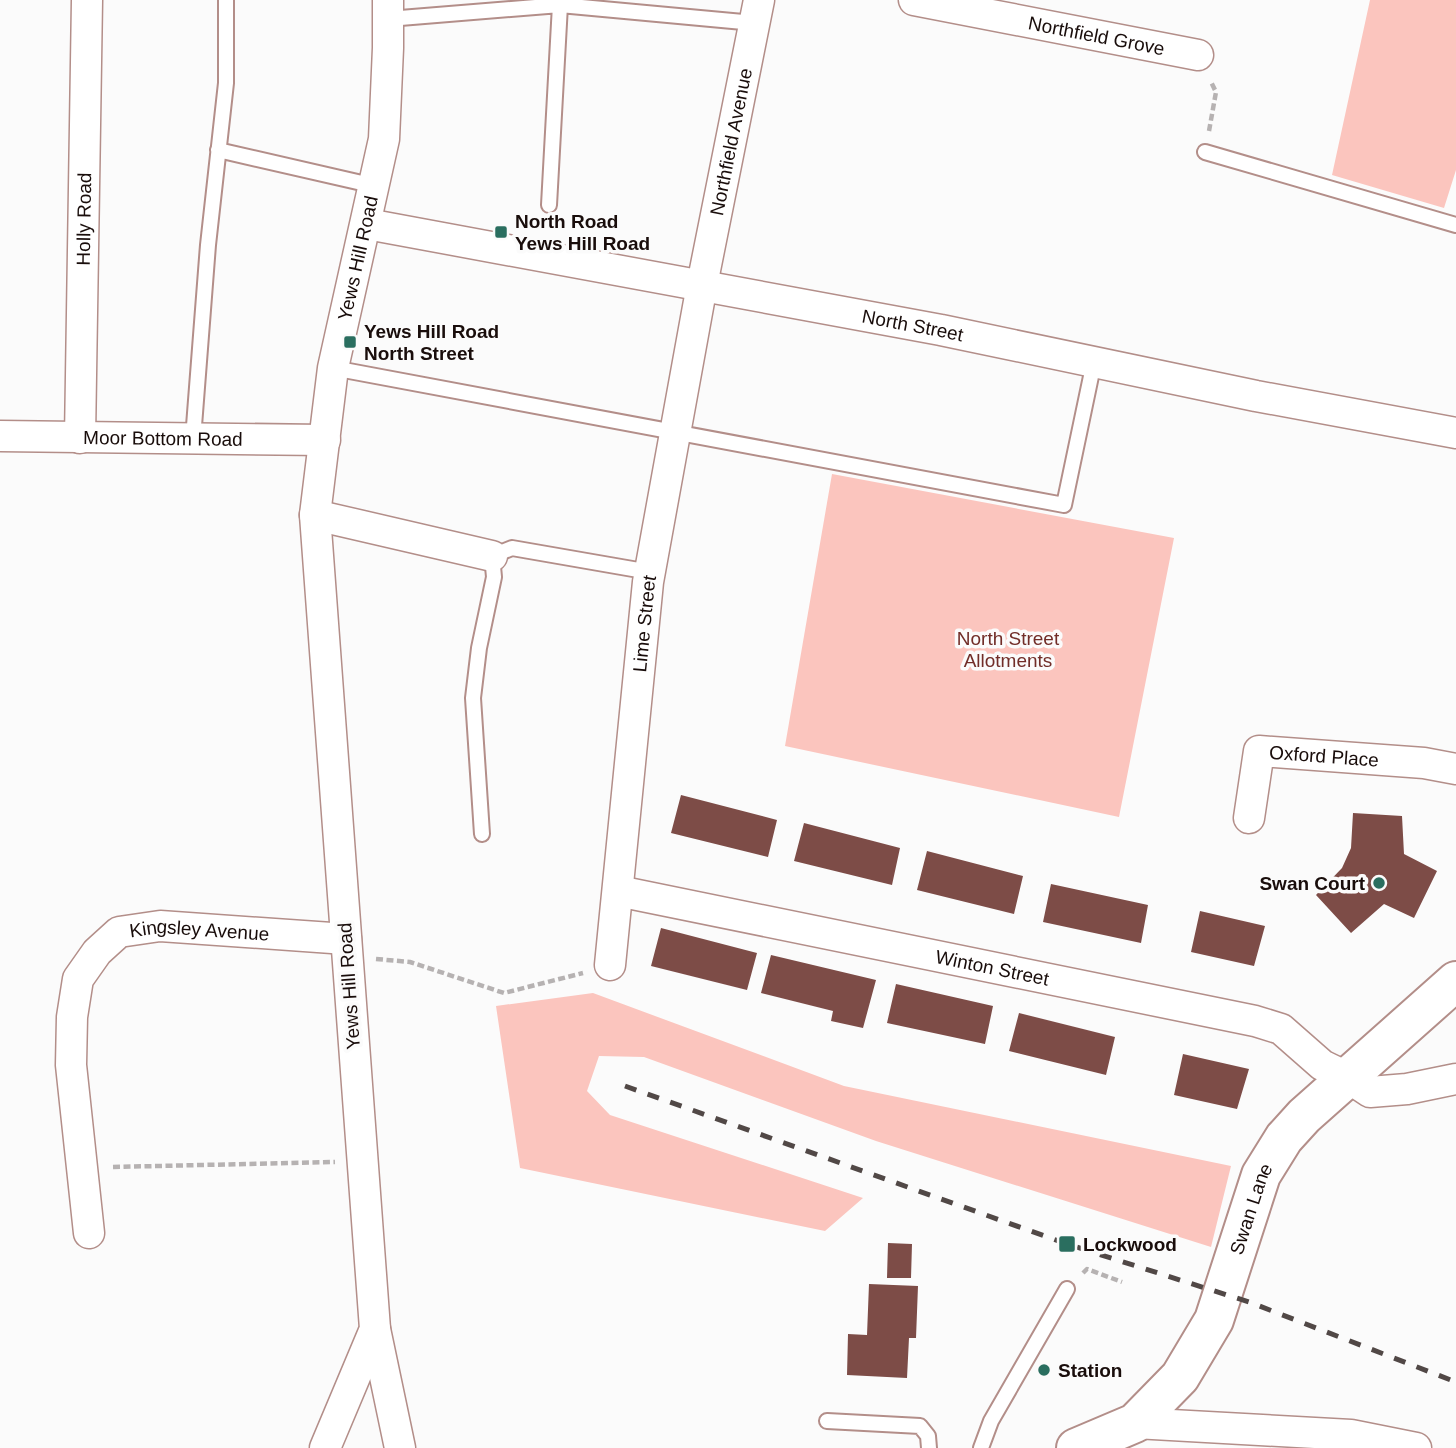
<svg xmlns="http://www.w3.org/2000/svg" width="1456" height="1448" font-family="Helvetica,sans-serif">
<rect width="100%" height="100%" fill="#fbfbfb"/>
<path fill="#fbc5be" d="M1370 0H1456V170L1444 208 1332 175Z
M832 474 1174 538 1119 817 785 746Z
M593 993 844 1086 1231 1166 1211 1247 876 1141 644 1057 599 1056 587 1091 610 1115 863 1198 825 1231 520 1168 496 1006Z"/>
<path fill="#7d4c47" d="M681 795 777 820 768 857 671 833Z
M1353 813 1402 816 1404 854 1437 871 1414 918 1384 904 1351 933 1316 895 1342 868 1351 848Z
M804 823 900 848 892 885 794 861Z
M927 851 1023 876 1014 914 917 890Z
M1051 884 1148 905 1141 943 1043 922Z
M1200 911 1265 926 1254 966 1191 952Z
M661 928 757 953 747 990 651 966Z
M771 955 876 980 863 1028 831 1021 833 1011 761 993Z
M896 984 993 1006 985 1044 887 1023Z
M1019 1013 1115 1037 1106 1075 1009 1051Z
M1183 1054 1249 1069 1237 1109 1174 1095Z
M888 1243 912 1244 911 1278H887Z
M869 1284 918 1286 916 1338H909L907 1378 847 1375 848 1334 867 1335Z"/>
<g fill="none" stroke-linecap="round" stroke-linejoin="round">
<defs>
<path id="lane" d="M388 19 560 5 754 23
M218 150 375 186
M1205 152 1456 225
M549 205 560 5
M333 368 1064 505 1094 362
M193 439 208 245 226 83V0
M482 834 473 698 479 648 494 577 492 556 512 548 650 572
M827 1421 920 1426 928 1436 929 1448
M981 1448 991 1421 1067 1289"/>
<g id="street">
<path id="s1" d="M914 0 1198 55"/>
<path id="s2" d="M367 224 941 330 1256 396 1456 433"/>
<path id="s3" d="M0 436 325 440"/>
<path id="s4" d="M80 438 87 0"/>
<path d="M315 515 492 556"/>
<path id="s5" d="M1249 818 1259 751 1424 763 1456 769"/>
<path id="s6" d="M618 891 1255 1021 1281 1029 1322 1065 1349 1078 1370 1092 1407 1089 1456 1079"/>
<path id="s7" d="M610 965 648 582 702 285 759 0"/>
<path id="s8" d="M89 1233 71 1065 72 1017 78 979 97 952 119 932 160 926 346 939"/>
<path d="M375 1329 400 1448"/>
<path d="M1135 1423 1351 1435 1416 1448"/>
<path id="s9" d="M325 1448 375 1329 315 515 333 368 384 139 388 48V0"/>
</g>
<g id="secondary">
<path id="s10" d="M1076 1448 1135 1423 1180 1377 1214 1320 1261 1175 1284 1138 1304 1116 1456 981"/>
</g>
</defs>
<use href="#lane" stroke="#b38e89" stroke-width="18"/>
<use href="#street" stroke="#b38e89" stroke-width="33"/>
<use href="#secondary" stroke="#b38e89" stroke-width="42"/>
<path stroke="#b6b2b2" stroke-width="4.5" stroke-dasharray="7 3.5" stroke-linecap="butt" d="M1209 131 1216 92 1211 82
M376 959 410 962 504 993 583 973
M113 1167 335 1162
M1083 1273 1087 1269 1122 1282"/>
<use href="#lane" stroke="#fff" stroke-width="14"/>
<use href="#street" stroke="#fff" stroke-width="30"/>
<use href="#secondary" stroke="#fff" stroke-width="38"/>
<path stroke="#514846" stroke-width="5" stroke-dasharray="12 12" stroke-linecap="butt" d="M625 1086 1067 1244 1249 1302 1456 1382"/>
</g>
<g fill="#2a6e5f" stroke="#fbfbfb" stroke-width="2.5">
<rect x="494" y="225" width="14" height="14" rx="3.5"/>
<rect x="343" y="335" width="14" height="14" rx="3.5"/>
<circle cx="1379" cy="883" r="7"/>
<rect x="1058" y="1235" width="18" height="18" rx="3.5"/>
<circle cx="1044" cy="1370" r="7"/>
</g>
<g text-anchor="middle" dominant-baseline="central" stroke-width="7" stroke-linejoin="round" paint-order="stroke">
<g font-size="19" fill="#190d0b" stroke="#fbfbfb">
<text stroke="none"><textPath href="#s1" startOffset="186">Northfield Grove</textPath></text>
<text stroke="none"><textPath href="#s7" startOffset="833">Northfield Avenue</textPath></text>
<text stroke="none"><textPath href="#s4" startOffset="219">Holly Road</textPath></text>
<text stroke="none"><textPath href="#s9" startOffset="1206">Yews Hill Road</textPath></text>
<text stroke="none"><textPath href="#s2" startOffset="555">North Street</textPath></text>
<text stroke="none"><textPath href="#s3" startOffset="163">Moor Bottom Road</textPath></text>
<text stroke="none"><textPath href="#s7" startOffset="343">Lime Street</textPath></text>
<text stroke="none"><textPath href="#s5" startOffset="133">Oxford Place</textPath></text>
<text stroke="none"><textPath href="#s8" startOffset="399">Kingsley Avenue</textPath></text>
<text stroke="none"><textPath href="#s6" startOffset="382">Winton Street</textPath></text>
<text transform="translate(349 986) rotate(-94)">Yews Hill Road</text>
<text stroke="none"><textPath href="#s10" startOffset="312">Swan Lane</textPath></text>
</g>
<g font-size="19" font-weight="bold" fill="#190d0b" stroke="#fbfbfb" text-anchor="start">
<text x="515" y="221">North Road<tspan x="515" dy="22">Yews Hill Road</tspan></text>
<text x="364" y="331">Yews Hill Road<tspan x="364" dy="22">North Street</tspan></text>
<text x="1365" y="883" text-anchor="end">Swan Court</text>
<text x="1083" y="1244">Lockwood</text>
<text x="1058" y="1370">Station</text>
</g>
<g font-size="19" fill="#712d28" stroke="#fbfbfb">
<text x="1008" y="638">North Street<tspan x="1008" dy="22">Allotments</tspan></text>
</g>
</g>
</svg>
